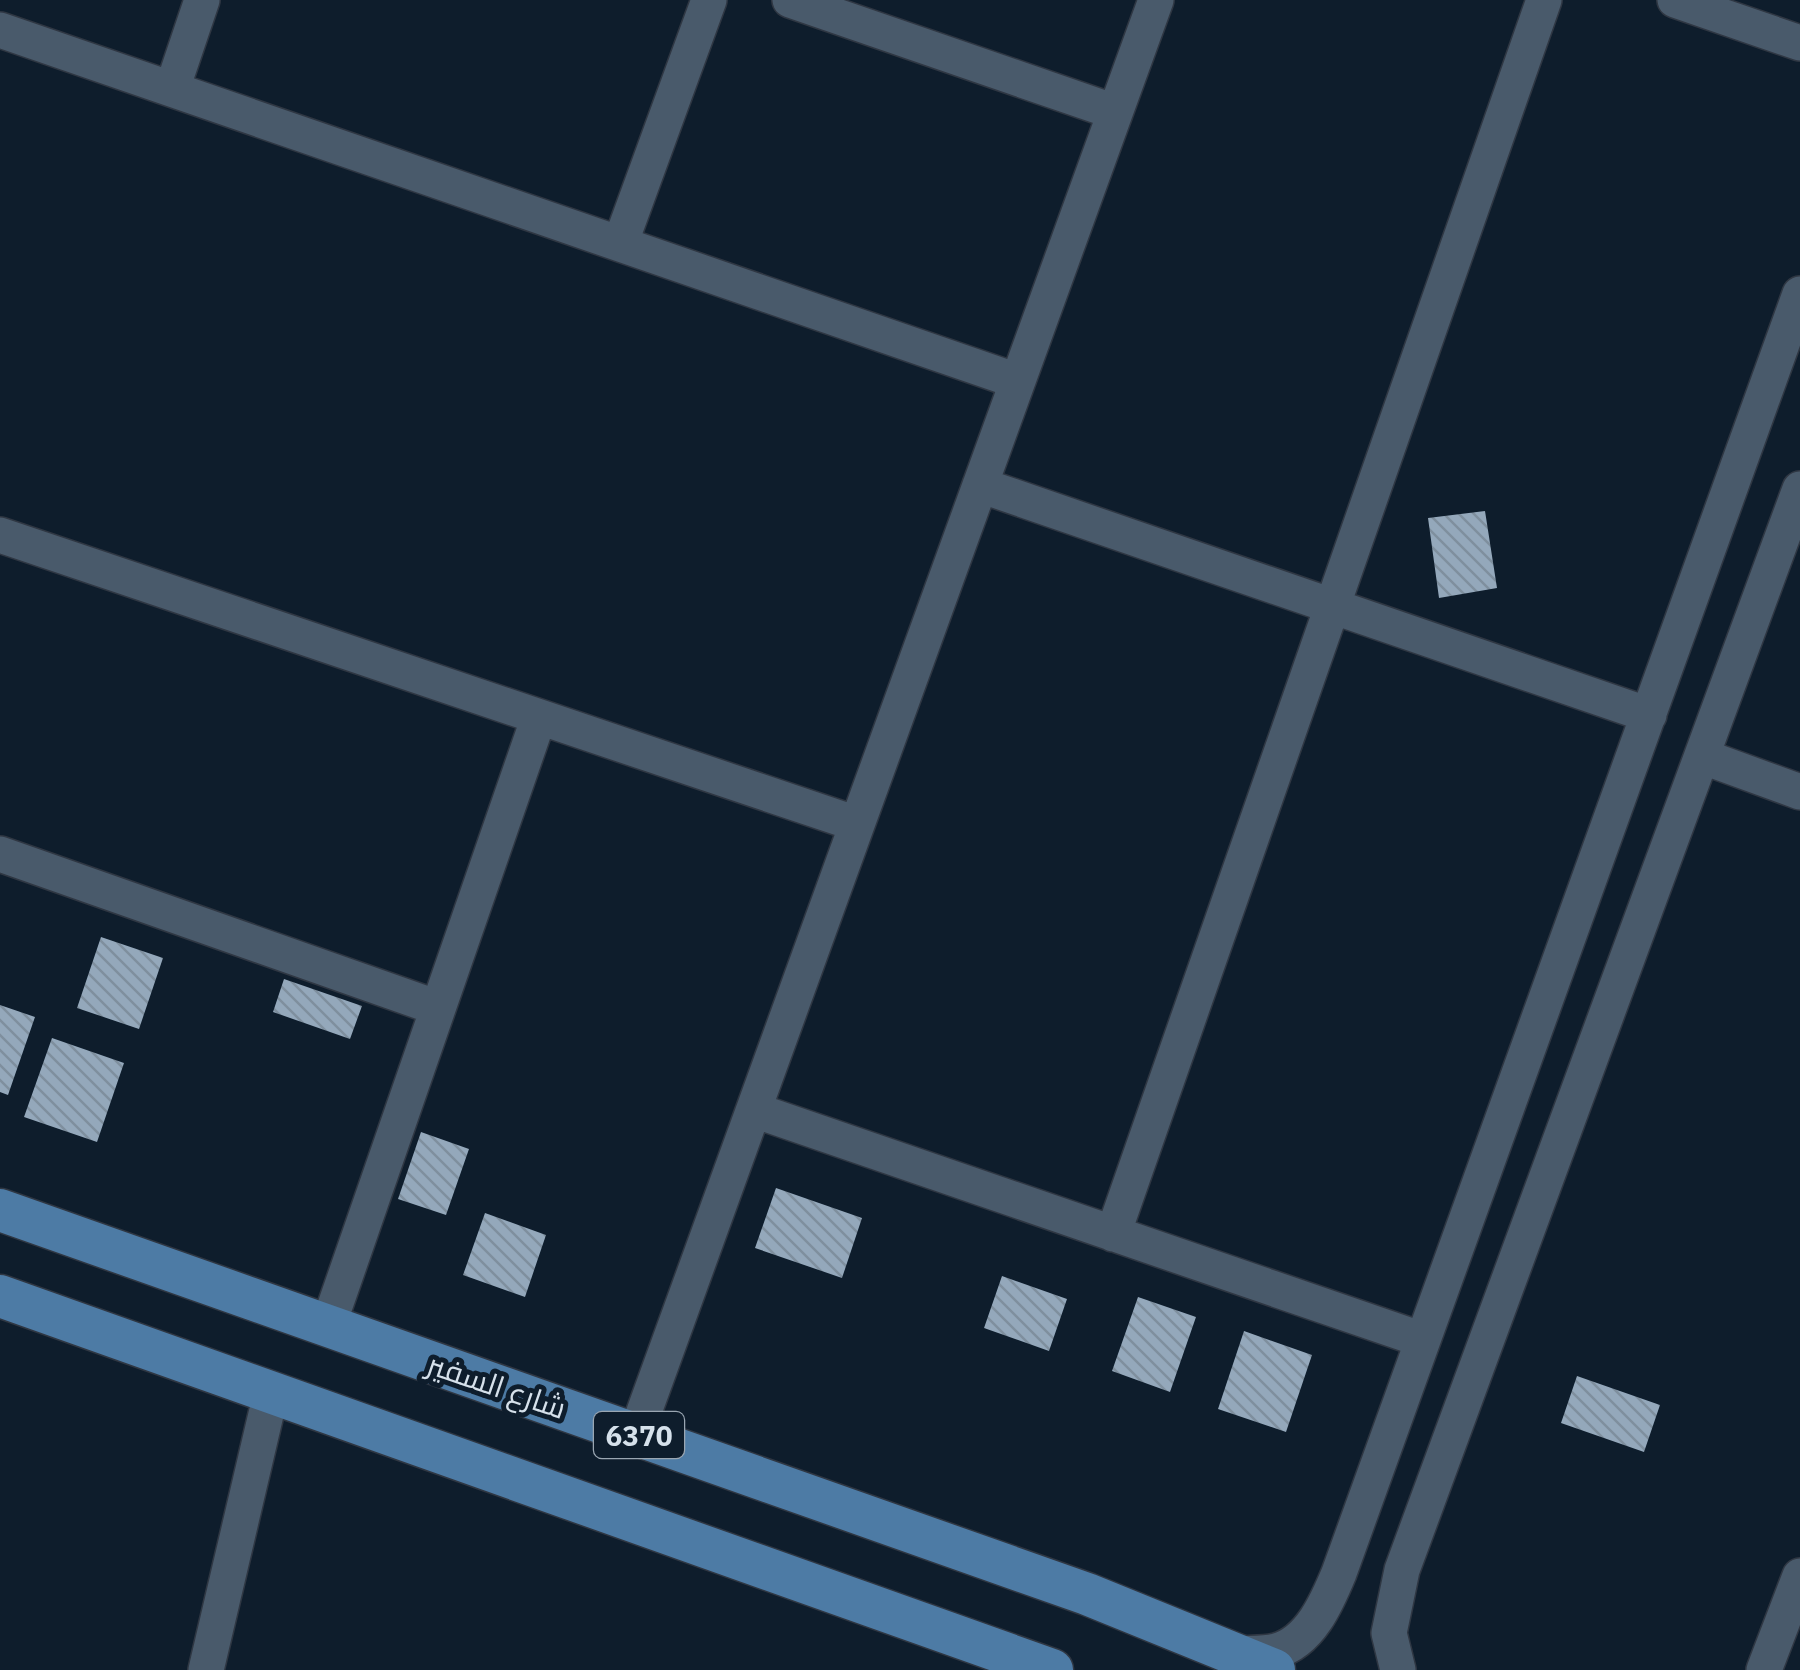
<svg xmlns="http://www.w3.org/2000/svg" width="1800" height="1670" font-family="'IBM Plex Sans',Cairo,sans-serif">
<defs>
<pattern id="building-back-hatch" width="6" height="6" patternUnits="userSpaceOnUse" patternTransform="scale(2.5)"><rect width="6" height="6" fill="#94a8bb"/><path d="M-1 5l2 2M0 0l6 6M5-1l2 2" fill="none" stroke="#7f8f9e"/></pattern>
</defs>
<rect width="100%" height="100%" fill="#0e1d2c"/>
<path fill="url(#building-back-hatch)" d="M1485 511 1497 588 1439 598 1428 518Z
M101 937 163 958 139 1029 77 1008Z
M284 979 362 1006 350 1039 273 1012Z
M0 1005 35 1017 8 1095 0 1092Z
M52 1038 124 1063 97 1142 24 1117Z
M421 1132 469 1149 446 1215 398 1199Z
M776 1188 862 1218 842 1278 755 1248Z
M485 1213 546 1235 525 1297 463 1275Z
M1002 1276 1067 1299 1049 1351 984 1328Z
M1138 1297 1196 1317 1170 1392 1112 1371Z
M1244 1331 1312 1355 1286 1432 1218 1409Z
M1577 1376 1660 1405 1644 1452 1561 1423Z"/>
<g fill="none" stroke-linecap="round" stroke-linejoin="round">
<defs>
<path id="minor" d="M790 0 1115 112
M1675 0 1800 43
M0 30 1017 381
M172 89 202 0
M620 244 709 0
M980 485 1649 715
M0 535 857 824
M1704 757 1800 792
M0 854 438 1008
M754 1110 1423 1340
M1113 1234 1544 0
M328 1326 539 717
M636 1434 1156 0
M1236 1654C1248 1653 1264 1654 1276 1651 1310 1642 1327 1602 1339 1573L1800 294
M206 1670 271 1393
M1398 1670 1389 1633 1402 1570 1800 489
M1764 1670 1800 1576"/>
<path id="major" d="M0 1210 1087 1594 1274 1670
M0 1296 1052 1670"/>
</defs>
<use href="#minor" stroke="#2f3743" stroke-width="38"/>
<use href="#major" stroke="#2f3743" stroke-width="45"/>
<use href="#minor" stroke="#495a6b" stroke-width="35"/>
<use href="#major" stroke="#4d7ba5" stroke-width="42"/>
</g>
<g text-anchor="middle" dominant-baseline="central" stroke-width="10" stroke-linejoin="round" paint-order="stroke">
<rect fill="#0e1d2c" stroke="#9aa6b2" stroke-width="2.5" x="594" y="1412" width="90" height="46" rx="8"/>
<g font-size="28" font-weight="bold" fill="#d6e1eb">
<text x="639" y="1435">6370</text>
</g>
<g font-size="30" fill="#d6e1eb" stroke="#0e1d2c">
<text transform="translate(497 1385) rotate(19)">شارع السفير</text>
</g>
</g>
</svg>
